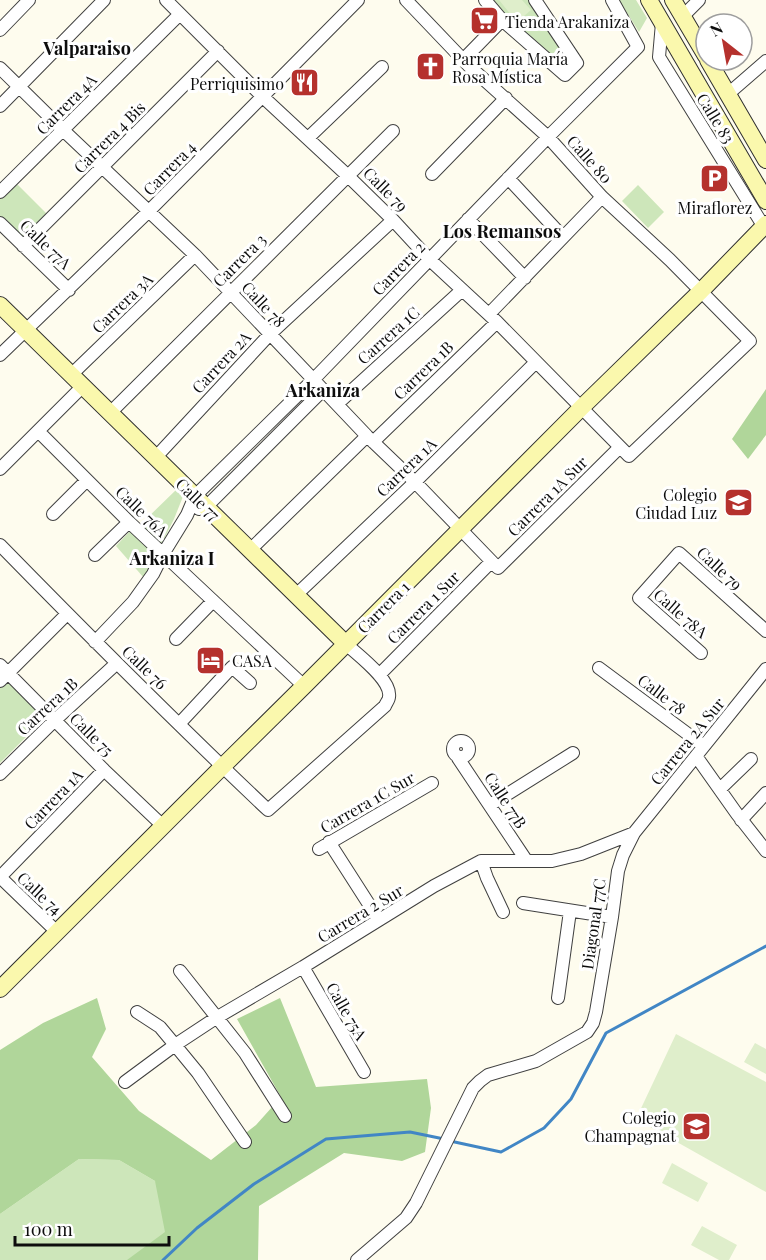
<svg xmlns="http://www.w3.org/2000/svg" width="766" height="1260" font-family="'Playfair Display',serif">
<rect width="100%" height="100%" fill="#fefcee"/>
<path fill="#cde6ba" d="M488 0H533L575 63 566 72Z
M619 0H636L647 18 639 32Z
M15 182 47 214 22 240 0 217V198Z
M638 185 664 212 648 228 622 201Z
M178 488 184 494 174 519 161 545 141 524Z
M132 529 155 554 144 578 116 546Z
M8 680 45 718 0 763V688Z
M79 1159 119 1160 155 1181 241 1260H0V1214Z"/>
<path fill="#b0d69a" d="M766 389V435L748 459 732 439Z
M97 998 106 1029 92 1057 139 1111 211 1160 256 1125 281 1097 237 1019 280 998 316 1087 427 1079 431 1108 425 1152 402 1161 344 1153 259 1206 258 1260H127L165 1232 155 1181 119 1160 79 1159 0 1214V1050L43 1023Z"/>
<path fill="#dfeecb" d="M499 0H522L531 10 517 22Z
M676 1034 766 1082V1192L636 1119Z
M755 1043 766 1049V1074L744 1062Z
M672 1163 708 1183 698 1202 662 1183Z
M702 1226 737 1245 729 1260H719L691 1245Z"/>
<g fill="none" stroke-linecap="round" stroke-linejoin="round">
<path stroke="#4186c5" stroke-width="3" d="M450 1141 501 1152 544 1128 571 1099 606 1033 766 946
M163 1260 197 1228 254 1184 326 1139 410 1132 444 1139"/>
<defs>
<path id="street" d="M166 0 263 97 348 176 393 220 429 259 497 322 629 456 750 341 670 260 602 197 548 137 469 66 406 0
M485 0 502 20 565 75 577 63 535 0
M683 16 699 0
M662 23 659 57 764 227
M0 30 29 0
M463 60 502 20
M0 68 63 130 195 255 367 436 415 482 498 568 620 447
M728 94 766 61
M0 106 104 0
M308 138 382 67
M432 174 506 98
M508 178 563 237
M0 192 180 14
M468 219 525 278
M0 223 69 290
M23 246 218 51
M489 314 602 197
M0 355 149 211 358 0
M71 375 195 255
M337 404 462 290
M110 413 393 131
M38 431 129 522 304 686
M373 442 497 322
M156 457 270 334 393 220
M0 469 83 386
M199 509 206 507 323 390
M53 514 87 480
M0 545C88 635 177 724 268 810L385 706C386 703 389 700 389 697 392 680 358 655 346 644
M250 550 367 436
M95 555 129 522
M296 595 415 482 536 362
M176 639 213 601
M95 642 133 602 153 574 163 554 187 515 195 496 313 380 548 137 638 47 612 0
M701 653 639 598 679 553 766 631
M0 665 104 770 163 826
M599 668 704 746
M379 675 491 562
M0 681 67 614
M179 724 232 667 250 683
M453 749a8 8 0 1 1 16 0a8 8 0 1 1-16 0Z
M696 756 737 814 766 851
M458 758 526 860
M0 774 55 720 117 663
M720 789 751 759
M490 805 573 753
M741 820 766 793
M329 842 379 920
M319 849 432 783
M481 861 487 878 503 912
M0 877 104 770
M0 877 57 932
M523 903 612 917
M303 967 364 1072
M180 971 245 1053 285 1116
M558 998 570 911
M137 1012 160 1027 175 1045 198 1073 245 1142
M125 1082 175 1045 216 1018 303 967 434 886 481 861H552L581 854 634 833
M357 1260 406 1218 416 1203 473 1088 480 1081 488 1075 536 1061 587 1032 593 1023 596 1012 612 917 618 871 623 855 634 833 766 669"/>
<path id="secondary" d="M649 0 766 201
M673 0 706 56
M708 60 766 160
M0 305 346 644
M0 989 222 767 304 686 582 407 701 291 766 224"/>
</defs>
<use href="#street" stroke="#404040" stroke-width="14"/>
<use href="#secondary" stroke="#2f2f2f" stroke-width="18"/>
<use href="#street" stroke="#fff" stroke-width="12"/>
<use href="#secondary" stroke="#faf8ad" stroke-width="16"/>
</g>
<defs>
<symbol id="supermarket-square" viewBox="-11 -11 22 22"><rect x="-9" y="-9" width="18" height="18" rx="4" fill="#b5312d" stroke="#fff"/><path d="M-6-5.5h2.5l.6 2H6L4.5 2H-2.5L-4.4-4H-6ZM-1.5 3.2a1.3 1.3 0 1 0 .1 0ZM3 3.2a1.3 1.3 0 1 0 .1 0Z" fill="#fff"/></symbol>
<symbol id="church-square" viewBox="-11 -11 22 22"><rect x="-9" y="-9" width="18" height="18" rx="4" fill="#b5312d" stroke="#fff"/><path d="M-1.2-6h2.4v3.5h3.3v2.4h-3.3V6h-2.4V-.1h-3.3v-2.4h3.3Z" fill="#fff"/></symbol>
<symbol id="restaurant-square" viewBox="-11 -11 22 22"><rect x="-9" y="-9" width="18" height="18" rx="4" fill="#b5312d" stroke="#fff"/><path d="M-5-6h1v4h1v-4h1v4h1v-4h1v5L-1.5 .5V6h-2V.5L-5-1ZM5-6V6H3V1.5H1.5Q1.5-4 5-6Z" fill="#fff"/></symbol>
<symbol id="parking-square" viewBox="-11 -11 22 22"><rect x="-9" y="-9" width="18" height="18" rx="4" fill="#b5312d" stroke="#fff"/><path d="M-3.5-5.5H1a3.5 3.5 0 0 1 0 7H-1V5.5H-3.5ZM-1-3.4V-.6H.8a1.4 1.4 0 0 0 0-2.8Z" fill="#fff"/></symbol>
<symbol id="school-square" viewBox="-11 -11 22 22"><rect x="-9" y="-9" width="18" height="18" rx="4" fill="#b5312d" stroke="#fff"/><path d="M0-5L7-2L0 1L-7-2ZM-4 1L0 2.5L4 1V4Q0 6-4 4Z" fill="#fff"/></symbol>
<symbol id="hotel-square" viewBox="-11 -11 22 22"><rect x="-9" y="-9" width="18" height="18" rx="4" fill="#b5312d" stroke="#fff"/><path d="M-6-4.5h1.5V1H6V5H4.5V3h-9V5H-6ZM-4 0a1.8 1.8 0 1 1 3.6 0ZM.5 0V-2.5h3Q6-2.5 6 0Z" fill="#fff"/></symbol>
</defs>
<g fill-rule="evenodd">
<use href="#supermarket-square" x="468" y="4" width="33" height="33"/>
<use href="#church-square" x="414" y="50" width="33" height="33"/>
<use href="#restaurant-square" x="288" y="66" width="33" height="33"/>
<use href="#parking-square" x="698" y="162" width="33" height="33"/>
<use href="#school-square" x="722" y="486" width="33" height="33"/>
<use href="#hotel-square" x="194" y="644" width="33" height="33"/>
<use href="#school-square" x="680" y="1110" width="33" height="33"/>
</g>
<g text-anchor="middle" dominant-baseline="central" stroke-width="6" stroke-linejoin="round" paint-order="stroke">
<g font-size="16" fill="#0d0d0d" stroke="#fff" text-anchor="start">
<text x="505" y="21">Tienda Arakaniza</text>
<text x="452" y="58">Parroquia María<tspan x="452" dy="18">Rosa Mística</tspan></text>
<text x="284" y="83" text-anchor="end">Perriquisimo</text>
<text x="715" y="207" text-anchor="middle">Miraflorez</text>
<text x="717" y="494" text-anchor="end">Colegio<tspan x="717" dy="18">Ciudad Luz</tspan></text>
<text x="232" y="660">CASA</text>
<text x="676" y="1117" text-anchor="end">Colegio<tspan x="676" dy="18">Champagnat</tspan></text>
</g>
<g font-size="16" fill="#0d0d0d" stroke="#fff">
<text transform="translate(66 104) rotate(-45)">Carrera 4A</text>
<text transform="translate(716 118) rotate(58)">Calle 83</text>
<text transform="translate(109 137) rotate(-45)">Carrera 4 Bis</text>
<text transform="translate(590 159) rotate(48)">Calle 80</text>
<text transform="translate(169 168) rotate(-46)">Carrera 4</text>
<text transform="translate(386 189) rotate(45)">Calle 79</text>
<text transform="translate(46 244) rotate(44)">Calle 77A</text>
<text transform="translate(239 260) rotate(-45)">Carrera 3</text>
<text transform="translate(398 268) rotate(-46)">Carrera 2</text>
<text transform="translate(122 303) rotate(-44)">Carrera 3A</text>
<text transform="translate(264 304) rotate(47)">Calle 78</text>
<text transform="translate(388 335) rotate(-42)">Carrera 1C</text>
<text transform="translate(221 362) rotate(-47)">Carrera 2A</text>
<text transform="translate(423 370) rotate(-44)">Carrera 1B</text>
<text transform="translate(406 467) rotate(-44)">Carrera 1A</text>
<text transform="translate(547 496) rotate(-45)">Carrera 1A Sur</text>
<text transform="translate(198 499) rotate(44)">Calle 77</text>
<text transform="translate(142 511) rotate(44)">Calle 76A</text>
<text transform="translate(720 568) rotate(43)">Calle 79</text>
<text transform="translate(383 607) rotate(-45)">Carrera 1</text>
<text transform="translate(423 607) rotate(-45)">Carrera 1 Sur</text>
<text transform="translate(681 613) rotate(41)">Calle 78A</text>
<text transform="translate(145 667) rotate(44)">Calle 76</text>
<text transform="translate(662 694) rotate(37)">Calle 78</text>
<text transform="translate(47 706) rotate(-43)">Carrera 1B</text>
<text transform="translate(92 734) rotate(45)">Calle 75</text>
<text transform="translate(687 741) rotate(-51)">Carrera 2A Sur</text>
<text transform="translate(53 799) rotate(-46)">Carrera 1A</text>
<text transform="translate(506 800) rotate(57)">Calle 77B</text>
<text transform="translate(367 802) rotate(-30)">Carrera 1C Sur</text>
<text transform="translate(40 893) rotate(43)">Calle 74</text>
<text transform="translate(360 913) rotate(-31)">Carrera 2 Sur</text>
<text transform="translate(593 924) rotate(-82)">Diagonal 77C</text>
<text transform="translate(347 1011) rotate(60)">Calle 75A</text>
</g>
<g font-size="18" font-weight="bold" fill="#0d0d0d" stroke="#fff">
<text x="87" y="48">Valparaiso</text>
<text x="502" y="231">Los Remansos</text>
<text x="323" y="390">Arkaniza</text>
<text x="172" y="558">Arkaniza I</text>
</g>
</g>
<g transform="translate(724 42) rotate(329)"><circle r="28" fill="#ffffff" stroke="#9e9e9e" stroke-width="1.5"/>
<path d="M0-4.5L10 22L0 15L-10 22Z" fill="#b5312d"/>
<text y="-9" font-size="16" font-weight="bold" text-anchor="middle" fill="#0d0d0d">N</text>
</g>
<path d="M15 1236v9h154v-9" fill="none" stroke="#0d0d0d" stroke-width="3"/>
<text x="24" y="1236" font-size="18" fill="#0d0d0d" stroke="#ffffff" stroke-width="4.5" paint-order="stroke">100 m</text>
</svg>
